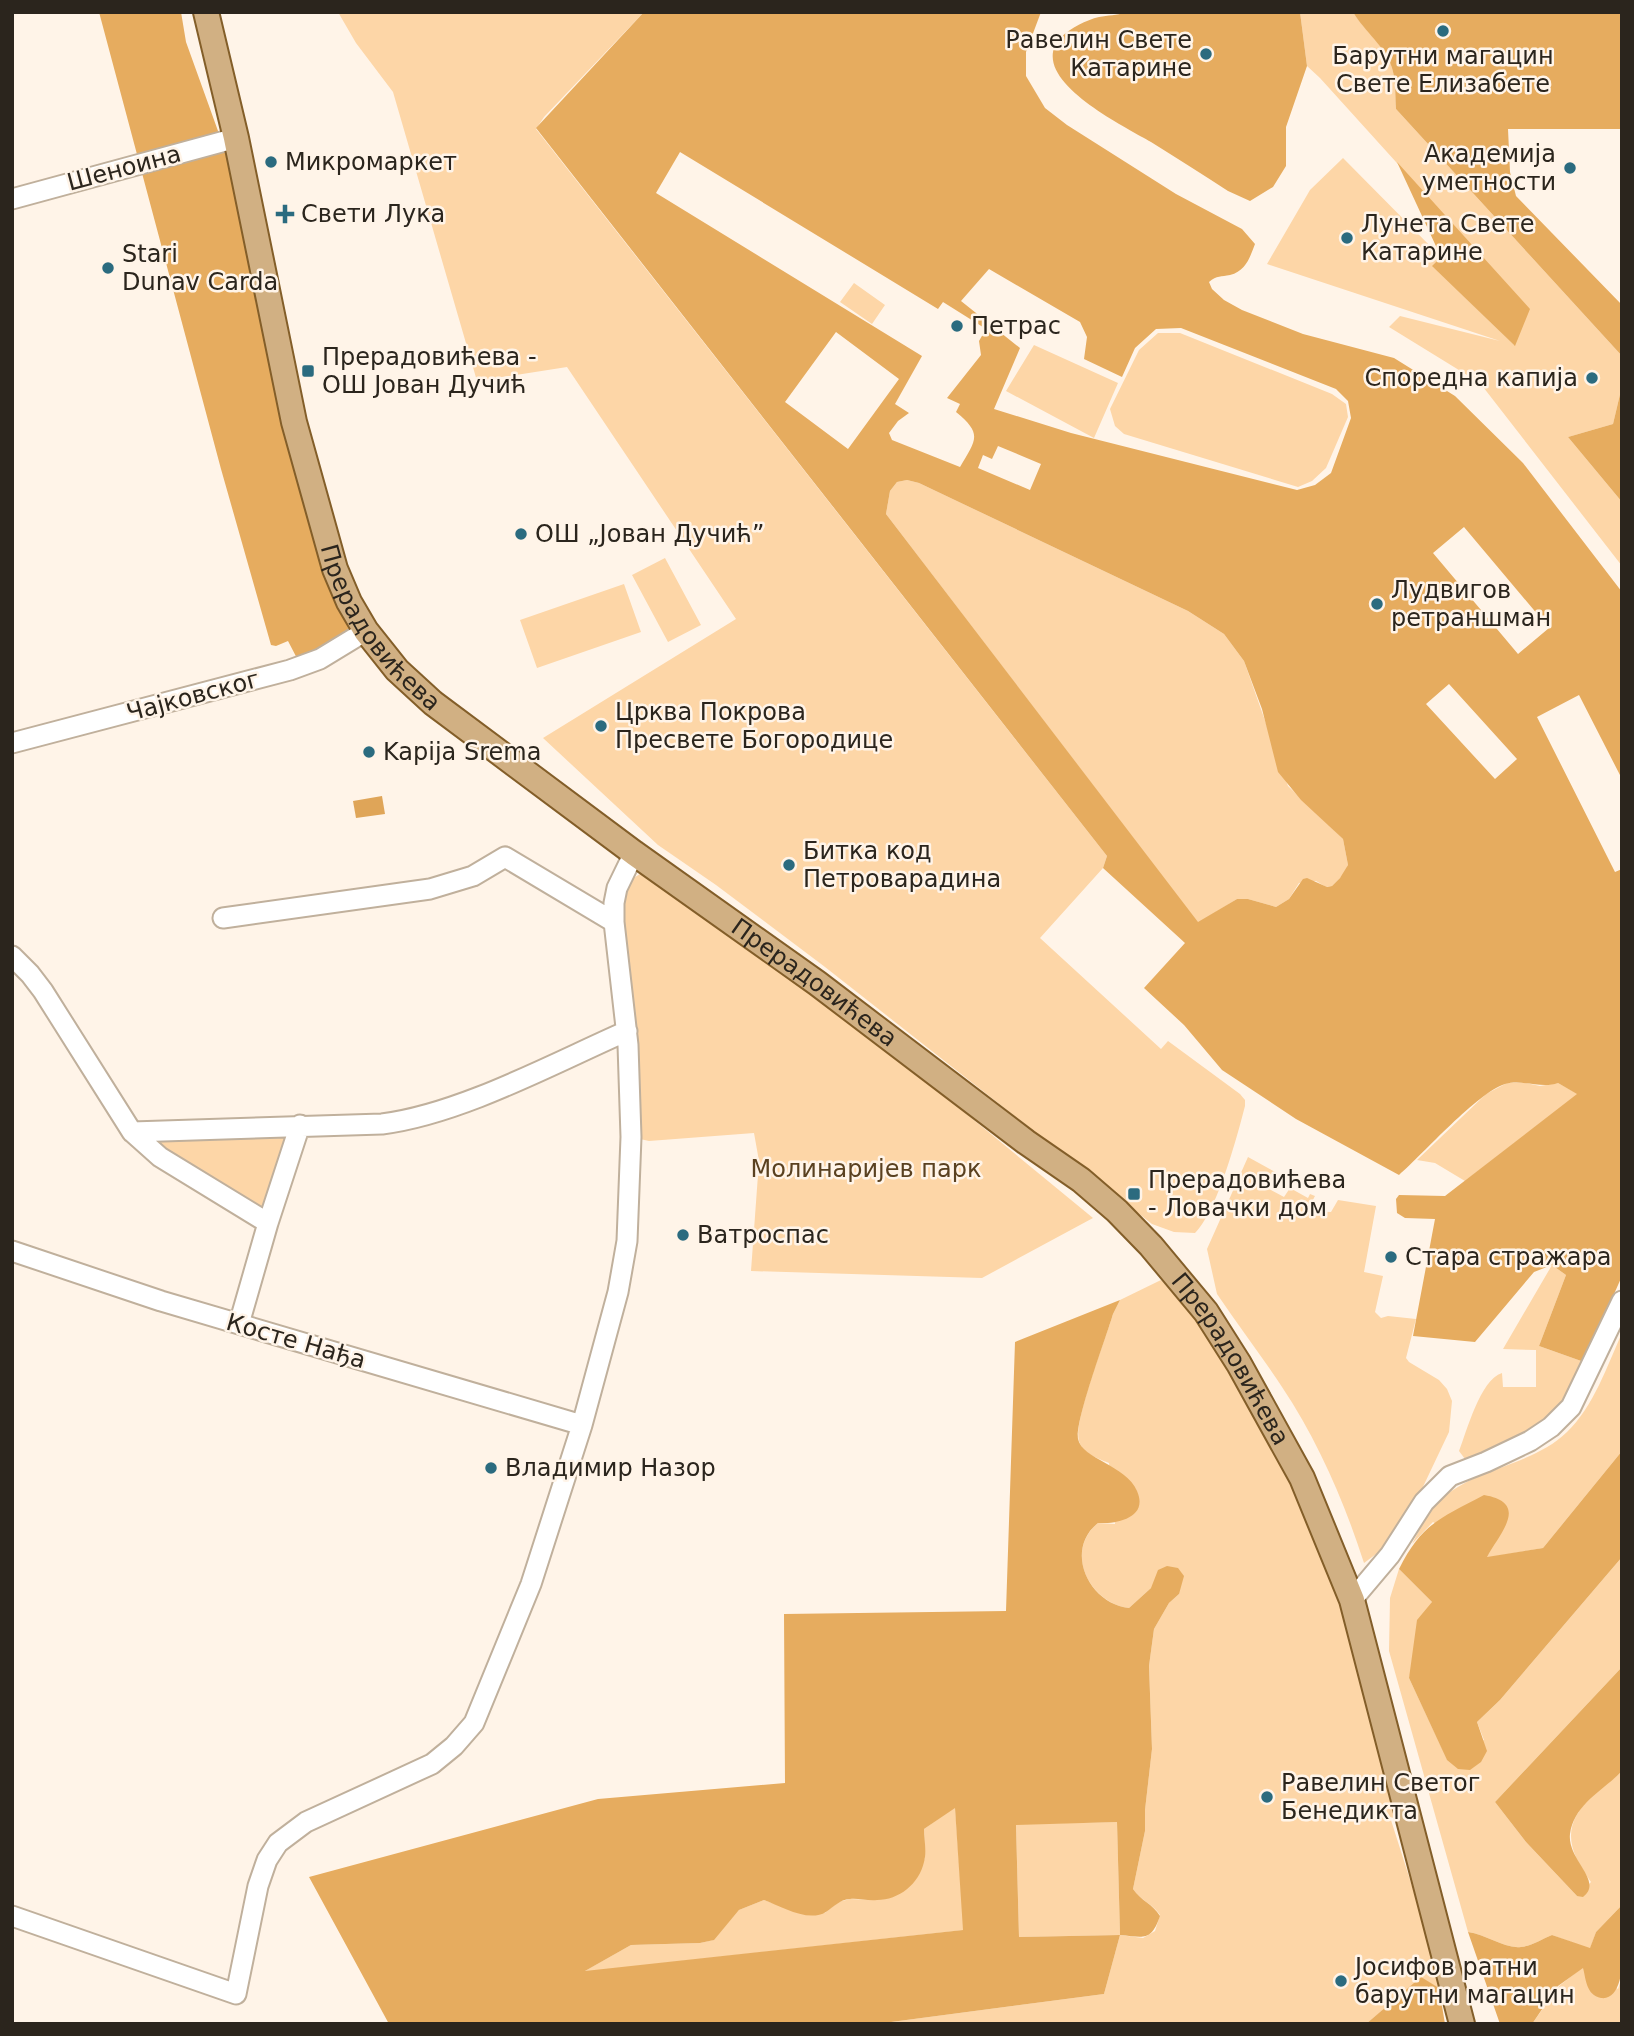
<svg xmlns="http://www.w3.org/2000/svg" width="1634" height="2036" font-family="'DejaVu Sans',sans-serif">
<rect width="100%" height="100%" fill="#fff4e8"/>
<path fill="#fdd6a7" d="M338 12H644L544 117 536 129 1107 856 1103 868 1040 938 1161 1049 1168 1041 1240 1094 1245 1100V1106C1237 1137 1217 1212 1195 1233L1174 1232 1152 1224 825 967 716 885 658 845 543 738 736 619 567 367 477 381 393 92 356 43Z
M1300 12H1353C1364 30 1387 47 1392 68 1396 81 1395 96 1396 109L1622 356V386L1613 424 1568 437 1622 502V566L1480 383 1389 327 1400 316 1500 341 1267 264 1310 190 1343 158 1441 257 1433 266 1514 345 1529 309 1320 78 1307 66Z
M854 283 885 305 872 324 840 302Z
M1158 333H1180L1332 394 1346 404 1348 417 1326 468 1312 481 1298 487 1124 434 1115 426 1110 409 1139 350Z
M1034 345 1118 383 1094 438 1006 391Z
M907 480 919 483 1188 611 1224 634 1244 661 1288 786 1343 839 1348 865 1345 873 1332 886 1326 887 1316 881 1299 883 1289 899 1276 907 1248 899H1237L1198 923 886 514 890 491 897 482Z
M665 558 701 625 668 642 632 575Z
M624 584 641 632 537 668 520 620Z
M640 874 806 989 913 1070 1093 1218 982 1278 751 1271 759 1161 754 1133 649 1141 631 1137 617 888Z
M1507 1083H1526L1540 1086 1558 1083 1578 1094 1465 1181 1435 1163 1417 1160 1486 1094Z
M300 1125 268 1223 132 1132Z
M1248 1157 1277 1173 1269 1189 1284 1197 1290 1188 1308 1198 1310 1194 1315 1196 1307 1211 1331 1212 1338 1200 1376 1206 1364 1272 1383 1276 1375 1312 1381 1318 1388 1316 1416 1319 1406 1358 1409 1362 1439 1380 1447 1389 1452 1401 1449 1432 1421 1491 1391 1543 1364 1563C1344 1501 1318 1441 1282 1387 1261 1355 1238 1325 1217 1294L1207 1249Z
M1552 1265 1566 1275 1539 1346 1584 1362 1569 1394 1544 1425 1470 1459H1465L1459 1451C1467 1431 1480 1380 1502 1373L1503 1387H1536V1350L1503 1349Z
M1161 1280 1198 1319 1231 1366 1293 1484 1341 1602 1401 1820 1390 1817 1419 1908 1439 1988 1421 1978 1366 2024H876L1104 1994 1120 1935 1019 1937 1016 1824 1117 1822 1120 1935 1143 1938 1155 1931 1160 1915C1153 1904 1141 1901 1133 1889L1145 1831V1810L1152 1749 1149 1666 1154 1629 1169 1603 1179 1594 1151 1588 1129 1608C1090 1603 1063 1552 1098 1523L1115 1524 1109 1463C1097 1458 1083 1454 1079 1441 1073 1422 1106 1338 1113 1314L1120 1300Z
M1622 1333V1451L1543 1548 1486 1558 1433 1522 1412 1544C1419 1531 1426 1514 1437 1503 1473 1467 1531 1467 1567 1432 1594 1406 1607 1366 1622 1333Z
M1622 1557V1667L1495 1802 1526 1842 1577 1896 1591 1882C1566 1847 1561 1824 1596 1792 1604 1784 1614 1779 1622 1771V1905L1596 1932 1590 1949 1552 1935C1542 1939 1532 1946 1521 1947 1504 1949 1486 1934 1468 1932L1389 1651 1390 1598 1399 1569 1432 1602 1409 1678 1447 1759 1484 1740 1477 1722 1500 1700Z
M955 1807 964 1930 583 1972 631 1945 700 1943 713 1940 739 1910 764 1900 800 1913H825L838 1902 850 1899 877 1900 925 1859 924 1829Z
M1583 1967 1618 1989 1622 1977V2024H1532L1559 1986Z"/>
<path fill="#e6ac5f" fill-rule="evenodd" d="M99 12H181L186 42 227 156 302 448 366 631 301 666 288 641 276 646 271 645 221 469Z
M644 12H1041L1026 52V76L1045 108 1067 125 1176 194 1242 229 1255 244C1250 257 1246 271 1230 275 1221 277 1217 275 1209 282L1212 289 1224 300 1242 310 1303 334 1394 358 1455 396 1523 463 1622 592V779L1579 695 1537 717 1615 872 1622 869V1276L1584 1362 1539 1346 1566 1275 1552 1265 1534 1272 1475 1342 1413 1336 1435 1219 1405 1218 1397 1213 1396 1199 1399 1195 1445 1196 1577 1094 1558 1083C1541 1089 1523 1079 1505 1084 1477 1093 1424 1153 1399 1175L1296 1119 1222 1070 1184 1025 1144 988 1185 943 1103 868 1107 856 536 128ZM680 152 938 309 943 302 986 329 979 341 981 355 947 398 960 404 956 412C983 434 976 440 960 467L892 440 889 433 898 421 909 413 895 404 922 356 656 193ZM989 269 1080 322 1087 337 1084 359 1122 377 1135 348 1156 329 1181 328 1336 389 1348 401 1351 418 1331 473 1315 485 1297 490 1071 433 994 409 1020 348 961 301ZM836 332 899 379 848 449 785 402ZM998 446 1041 464 1030 490 978 468 983 455 992 459ZM907 480 919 483 1188 611 1224 634 1244 661 1262 709 1278 772 1301 800 1343 839 1348 865 1340 878 1332 886 1327 887 1307 878 1303 879 1289 899 1276 907 1248 899H1237L1198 922 886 514 890 491 897 482ZM1464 527 1549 628 1518 654 1433 553ZM1449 684 1517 759 1495 779 1426 704Z
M1125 12H1300L1307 66 1286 127V166L1273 187 1250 201 1228 191C1203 175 1177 158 1151 142 1126 127 1023 78 1061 37 1071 28 1086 20 1099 17 1108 15 1117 16 1125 12Z
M1353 12H1622V129H1508L1510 172 1516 196 1622 305V356L1396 109C1395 96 1396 81 1392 68 1386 47 1364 31 1353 12Z
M1397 162 1530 309 1515 346 1432 266 1441 257Z
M1622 386V502L1568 437 1613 424Z
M1120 1300 1113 1314C1106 1338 1075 1420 1078 1439 1082 1459 1126 1465 1137 1491 1149 1518 1116 1524 1098 1523 1063 1551 1090 1604 1129 1608L1151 1588 1158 1570 1167 1566 1178 1568 1184 1576 1179 1594 1169 1603 1154 1629 1149 1666 1152 1749 1145 1810V1831L1133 1889C1141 1901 1153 1904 1160 1916 1151 1942 1144 1937 1120 1935L1104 1994 876 2024H389L309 1877 598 1799 785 1783 784 1614 1006 1611 1015 1342ZM955 1808 963 1930 585 1971 631 1945 700 1943 714 1940 739 1910 764 1900C781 1906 808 1923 826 1912 835 1906 839 1900 850 1899 858 1898 868 1901 877 1900 899 1900 919 1884 924 1862 927 1852 924 1839 924 1829ZM1117 1822 1120 1935 1019 1937 1016 1825Z
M1622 1451V1557L1500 1700 1477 1722 1487 1751 1481 1762 1470 1770 1458 1769 1447 1760 1409 1678 1417 1620 1432 1602 1399 1569C1422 1523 1441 1518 1484 1495 1531 1503 1499 1534 1487 1557L1543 1548Z
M1622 1667V1771C1604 1790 1574 1804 1570 1834 1567 1860 1604 1881 1583 1897L1577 1896 1526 1842 1495 1802Z
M1622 1905C1622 1924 1631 2002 1601 1998 1586 1995 1586 1979 1583 1968L1558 1986 1532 2024H1500L1468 1932C1486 1934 1504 1949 1521 1947 1532 1946 1542 1939 1552 1935L1590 1948 1596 1932Z
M1421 1977 1439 1988 1445 2024H1366Z"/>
<path fill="#dfa558" d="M382 796 385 814 356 818 353 801Z"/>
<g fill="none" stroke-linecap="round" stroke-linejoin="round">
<defs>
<path id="minor" d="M12 199 236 138
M12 743 290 670 320 659 366 631
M223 918 430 889 473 876 505 857 614 922
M12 956 30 974 43 991 132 1132 382 1124C461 1114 554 1063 627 1031
M132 1132 160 1157 268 1223
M12 1251 161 1301 582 1425
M239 1324 268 1223 300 1125
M1352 1600 1390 1555 1424 1502 1450 1476 1486 1462 1530 1441 1551 1427 1571 1407 1622 1301
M12 1916 236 1994 258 1886 267 1860 278 1843 306 1822 432 1764 454 1746 474 1723 531 1584 582 1425 618 1292 627 1241 631 1137 628 1045 614 922V903L617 888 634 853"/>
<g id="major">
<path id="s1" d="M206 12 236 138 294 422 335 569 349 602 366 631 397 670 433 703 634 853 817 983 1026 1142 1081 1180 1117 1211 1151 1246 1206 1312 1239 1364 1302 1478 1352 1600 1462 2024"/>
</g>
</defs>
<use href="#minor" stroke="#c0b09c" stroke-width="23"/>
<use href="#major" stroke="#835e29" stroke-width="28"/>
<use href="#minor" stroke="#fff" stroke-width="19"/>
<use href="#major" stroke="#d1b083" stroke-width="24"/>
</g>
<g fill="#2b6b7f" stroke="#fff4e8" stroke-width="2.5">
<circle cx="1443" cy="31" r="7"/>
<circle cx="1206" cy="54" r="7"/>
<circle cx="271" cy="162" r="7"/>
<circle cx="1570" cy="168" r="7"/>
<path d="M281.5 203.5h7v7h7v7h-7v7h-7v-7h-7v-7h7z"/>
<circle cx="1347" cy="238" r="7"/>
<circle cx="108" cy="268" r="7"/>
<circle cx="957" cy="326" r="7"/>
<rect x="301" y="364" width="14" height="14" rx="3.5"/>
<circle cx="1592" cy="378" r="7"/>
<circle cx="521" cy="534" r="7"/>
<circle cx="1377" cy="604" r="7"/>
<circle cx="601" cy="726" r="7"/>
<circle cx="369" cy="752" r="7"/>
<circle cx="789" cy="865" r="7"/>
<rect x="1127" y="1187" width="14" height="14" rx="3.5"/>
<circle cx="683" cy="1235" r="7"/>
<circle cx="1391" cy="1257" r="7"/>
<circle cx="491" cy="1468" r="7"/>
<circle cx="1267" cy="1797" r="7"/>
<circle cx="1341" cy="1981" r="7"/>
</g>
<g text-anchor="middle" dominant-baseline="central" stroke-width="5" stroke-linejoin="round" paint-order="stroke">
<g font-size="24" fill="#2b251d" stroke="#fff4e8" text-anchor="start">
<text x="1192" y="40" text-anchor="end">Равелин Свете<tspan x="1192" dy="28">Катарине</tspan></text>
<text x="1443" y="56" text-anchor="middle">Барутни магацин<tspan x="1443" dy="28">Свете Елизабете</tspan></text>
<text x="1556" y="154" text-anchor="end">Академија<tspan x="1556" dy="28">уметности</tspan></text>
<text x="285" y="162">Микромаркет</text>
<text x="301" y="214">Свети Лука</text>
<text x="1361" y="224">Лунета Свете<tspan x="1361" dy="28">Катарине</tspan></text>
<text x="122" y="254">Stari<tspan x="122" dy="28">Dunav Carda</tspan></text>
<text x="971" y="326">Петрас</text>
<text x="322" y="357">Прерадовићева -<tspan x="322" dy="28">ОШ Јован Дучић</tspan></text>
<text x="1578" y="378" text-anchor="end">Споредна капија</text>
<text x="535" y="534">ОШ „Јован Дучић”</text>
<text x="1391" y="590">Лудвигов<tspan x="1391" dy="28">ретраншман</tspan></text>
<text x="615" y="712">Црква Покрова<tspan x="615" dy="28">Пресвете Богородице</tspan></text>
<text x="383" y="752">Kapija Srema</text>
<text x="803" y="851">Битка код<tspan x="803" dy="28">Петроварадина</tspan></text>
<text x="1148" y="1180">Прерадовићева<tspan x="1148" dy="28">- Ловачки дом</tspan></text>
<text x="697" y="1235">Ватроспас</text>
<text x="1405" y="1257">Стара стражара</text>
<text x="505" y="1468">Владимир Назор</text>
<text x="1281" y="1783">Равелин Светог<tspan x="1281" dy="28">Бенедикта</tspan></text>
<text x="1355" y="1967">Јосифов ратни<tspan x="1355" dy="28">барутни магацин</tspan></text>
</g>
<g font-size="24" fill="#2b251d" stroke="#fff4e8">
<text transform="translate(124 168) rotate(-15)">Шеноина</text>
<text stroke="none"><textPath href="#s1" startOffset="646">Прерадовићева</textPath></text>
<text transform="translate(193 696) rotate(-15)">Чајковског</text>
<text stroke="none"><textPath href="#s1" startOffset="1213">Прерадовићева</textPath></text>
<text transform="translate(296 1341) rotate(16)">Косте Нађа</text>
<text stroke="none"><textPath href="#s1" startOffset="1780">Прерадовићева</textPath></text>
</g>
<g font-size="24" fill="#5a4120" stroke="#fff4e8">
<text x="866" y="1169">Молинаријев парк</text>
</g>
</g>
<rect width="1634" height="2036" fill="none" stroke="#2b251d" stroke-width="28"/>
</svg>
